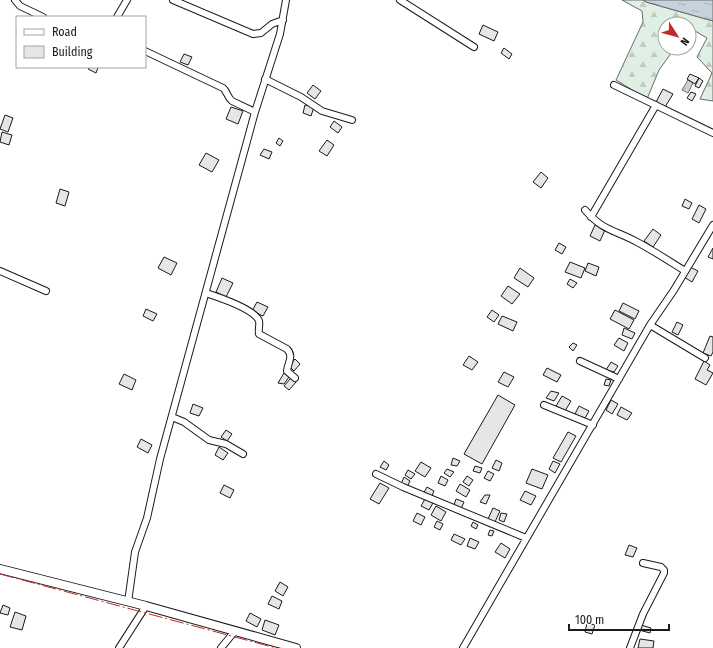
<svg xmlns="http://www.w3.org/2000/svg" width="713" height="648" font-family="'Fira Sans Condensed',sans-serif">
<defs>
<pattern id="forest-firs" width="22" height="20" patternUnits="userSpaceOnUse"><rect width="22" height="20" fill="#e0efe3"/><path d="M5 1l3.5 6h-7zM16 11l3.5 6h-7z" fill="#c0ccc2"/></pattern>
<pattern id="water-ripples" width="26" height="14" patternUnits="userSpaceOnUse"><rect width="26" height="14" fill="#c6d2dc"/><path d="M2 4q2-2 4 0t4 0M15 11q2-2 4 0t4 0" fill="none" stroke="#aab4bc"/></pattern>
</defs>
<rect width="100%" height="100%" fill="#fff"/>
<path fill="url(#forest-firs)" stroke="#6a6a6a" d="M622 0H643L646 2 713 21V101L700 99 712 73 697 57 707 38 695 31 689 40V24H665V48H684L683 50 672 52 659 70 647 99 616 80 643 22 642 11Z"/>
<path fill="url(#water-ripples)" stroke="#6a6a6a" d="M643 0H713V21L646 2Z
M688 80 693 83 688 93 682 90Z"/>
<path fill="#e6e6e6" stroke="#1a1a1a" d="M483 25 498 32 494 41 479 34Z
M504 48 512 54 509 59 501 53Z
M184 54 192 57 188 65 180 62Z
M89 67H96L98 68 96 73 88 69Z
M690 74 699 78 695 84 687 79Z
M699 78 703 81 699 88 695 86Z
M313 85 321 91 315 99 307 93Z
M663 89 673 94 665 107 656 102Z
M691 92 696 94 692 101 687 98Z
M305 105 314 107 311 116 303 113Z
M231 107 243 111 238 124 226 119Z
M5 115 13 118 8 132 0 129Z
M334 121 342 127 338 133 330 127Z
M2 132 12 135 9 145 0 142Z
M279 138 283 141 280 146 276 143Z
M327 140 334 145 327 156 319 151Z
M264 149 272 152 269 159 260 155Z
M206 153 219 160 212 172 199 165Z
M541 172 548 178 541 188 533 182Z
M60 189 69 192 65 206 56 203Z
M685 199 692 203 689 209 682 206Z
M699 205 706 209 699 223 692 219Z
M595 225 605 230 600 241 590 236Z
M653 229 661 235 653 247 644 241Z
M559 243 566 247 562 254 555 250Z
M713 248V259L708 257Z
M164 257 177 263 171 275 158 268Z
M570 262 585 268 581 278 565 272Z
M588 263 599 267 596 276 585 271Z
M690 267 698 271 692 282 684 277Z
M520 268 534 278 528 287 514 278Z
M222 278 233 283 226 297 216 292Z
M570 279 577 283 573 288 567 284Z
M508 286 520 294 512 304 501 296Z
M257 302 268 307 263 316 252 311Z
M623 303 639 311 635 319 619 311Z
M146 309 157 314 153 321 143 316Z
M492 310 499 315 494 322 487 317Z
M615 310 634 320 629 329 610 319Z
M502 316 517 322 513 331 498 324Z
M677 322 683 325 678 335 672 332Z
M624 328 635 333 632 339 622 335Z
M710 336 713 337V352L711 356 703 353Z
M619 338 628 343 624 351 614 345Z
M573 343 577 345 573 351 569 347Z
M469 356 478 362 472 370 463 365Z
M295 359 300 364 294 371 289 366Z
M704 361 710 365 707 370 713 373 706 385 695 379Z
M611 362 618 366 614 372 606 370Z
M547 368 561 375 557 382 543 375Z
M504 372 514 377 508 387 498 382Z
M284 373 289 377 284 384 278 383Z
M124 374 136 380 132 390 119 384Z
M291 378 296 382 289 390 284 386Z
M606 379 611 380 609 386 604 385Z
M551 391 559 393 554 401 546 398Z
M498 395 515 405 482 464 464 454Z
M562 396 571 401 565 411 556 406Z
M611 400 618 404 612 414 606 410Z
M193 404 203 408 199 416 190 413Z
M579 406 589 411 584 420 574 416Z
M621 407 632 413 627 420 617 415Z
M226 430 232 434 227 441 221 437Z
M568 432 576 436 561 462 553 458Z
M141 439 152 445 148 453 137 447Z
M219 447 228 453 223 460 215 455Z
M453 458 460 461 457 466 451 465Z
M496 460 502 463 499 471 492 468Z
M384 461 389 465 386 470 380 467Z
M553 461 560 464 555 473 549 469Z
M421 462 431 468 425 477 415 471Z
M475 466 482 468 480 473 473 471Z
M447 469 454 472 450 477 444 473Z
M532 469 548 475 542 489 526 483Z
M408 470 415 474 411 479 405 475Z
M488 471 494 474 490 481 484 478Z
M441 476 448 480 445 486 438 483Z
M467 476 473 480 469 486 463 482Z
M404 477 410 481 407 487 401 484Z
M380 483 389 488 379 504 370 499Z
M460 484 470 490 466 497 456 491Z
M224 485 234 490 230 498 220 493Z
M427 487 434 491 431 498 423 494Z
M525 491 536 496 531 505 520 500Z
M485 495H490L486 504 480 502Z
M425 499 433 503 429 510 421 506Z
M456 499 464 502 461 509 454 505Z
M436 506 446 512 441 521 431 515Z
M493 508 500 511 495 522 488 519Z
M417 513 425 517 421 525 413 521Z
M501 513 507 514 504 522 499 520Z
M437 521 443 524 440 530 434 527Z
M473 522 478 525 476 529 471 526Z
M490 530 494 531 492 536 488 535Z
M454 534 465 539 461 545 451 540Z
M470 538 479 542 475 549 467 546Z
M501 543 510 549 505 558 495 552Z
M629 545 637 548 633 557 625 555Z
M280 582 288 587 283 596 275 591Z
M272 596 282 601 279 609 268 604Z
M3 605 10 608 8 615 0 613Z
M15 612 26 616 22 630 10 627Z
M250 613 261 619 257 627 246 621Z
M265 620 279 625 275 635 262 630Z
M587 623 595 625 592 634 585 632Z
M641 625 651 628 650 633 639 630Z
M640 639 654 641 653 648H638Z"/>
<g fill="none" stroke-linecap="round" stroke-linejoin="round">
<defs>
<path id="street" d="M15 0 20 6 43 17
M173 0 253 34 261 33 272 24 283 20
M400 0 474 47
M117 17 127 0
M145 51 223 88C227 91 227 97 232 101L255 112
M265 79 301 97 322 111 352 120
M614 85 713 133
M585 210C603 231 615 230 637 242 654 251 669 261 685 271
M591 217 656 105
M0 271 46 291
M206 293C218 297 255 309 259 321 260 325 258 330 259 334L287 349C294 357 288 361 287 371L295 378
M650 325 705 358
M580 361 619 379
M544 405 593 425
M172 417 184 422 209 440 226 444 243 454
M376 474 403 487 526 538
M128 602 135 552 147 518 160 459 255 112 280 34 286 0
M119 648 146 606
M221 648 235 631
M463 648 650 325 674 290 713 225
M630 648 643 614 664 573V570L661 567 643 563"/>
<path id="secondary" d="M0 569 146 606 296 648"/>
</defs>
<use href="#street" stroke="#1a1a1a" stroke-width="8"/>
<use href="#secondary" stroke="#1a1a1a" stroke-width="10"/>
<use href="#street" stroke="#fff" stroke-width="6"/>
<use href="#secondary" stroke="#fff" stroke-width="8"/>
<path stroke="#c62828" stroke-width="1" stroke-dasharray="14 3 2 3" stroke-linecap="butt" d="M0 574 276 648"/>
</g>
<rect x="16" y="16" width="130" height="52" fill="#ffffff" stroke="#a3a3a3"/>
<rect x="24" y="29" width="20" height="6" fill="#ffffff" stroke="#a3a3a3"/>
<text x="52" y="36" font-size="12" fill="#1a1a1a">Road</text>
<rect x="24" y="46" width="20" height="12" fill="#e6e6e6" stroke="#a3a3a3"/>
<text x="52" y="56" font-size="12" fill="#1a1a1a">Building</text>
<g transform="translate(677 36) rotate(126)"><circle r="19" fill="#ffffff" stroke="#a3a3a3"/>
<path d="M0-3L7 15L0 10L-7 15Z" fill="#c62828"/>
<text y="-6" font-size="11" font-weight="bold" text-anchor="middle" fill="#1a1a1a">N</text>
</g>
<path d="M569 624v6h100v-6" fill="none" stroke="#1a1a1a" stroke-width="2"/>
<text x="575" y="624" font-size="12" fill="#1a1a1a" stroke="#ffffff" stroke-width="3" paint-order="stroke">100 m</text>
</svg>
